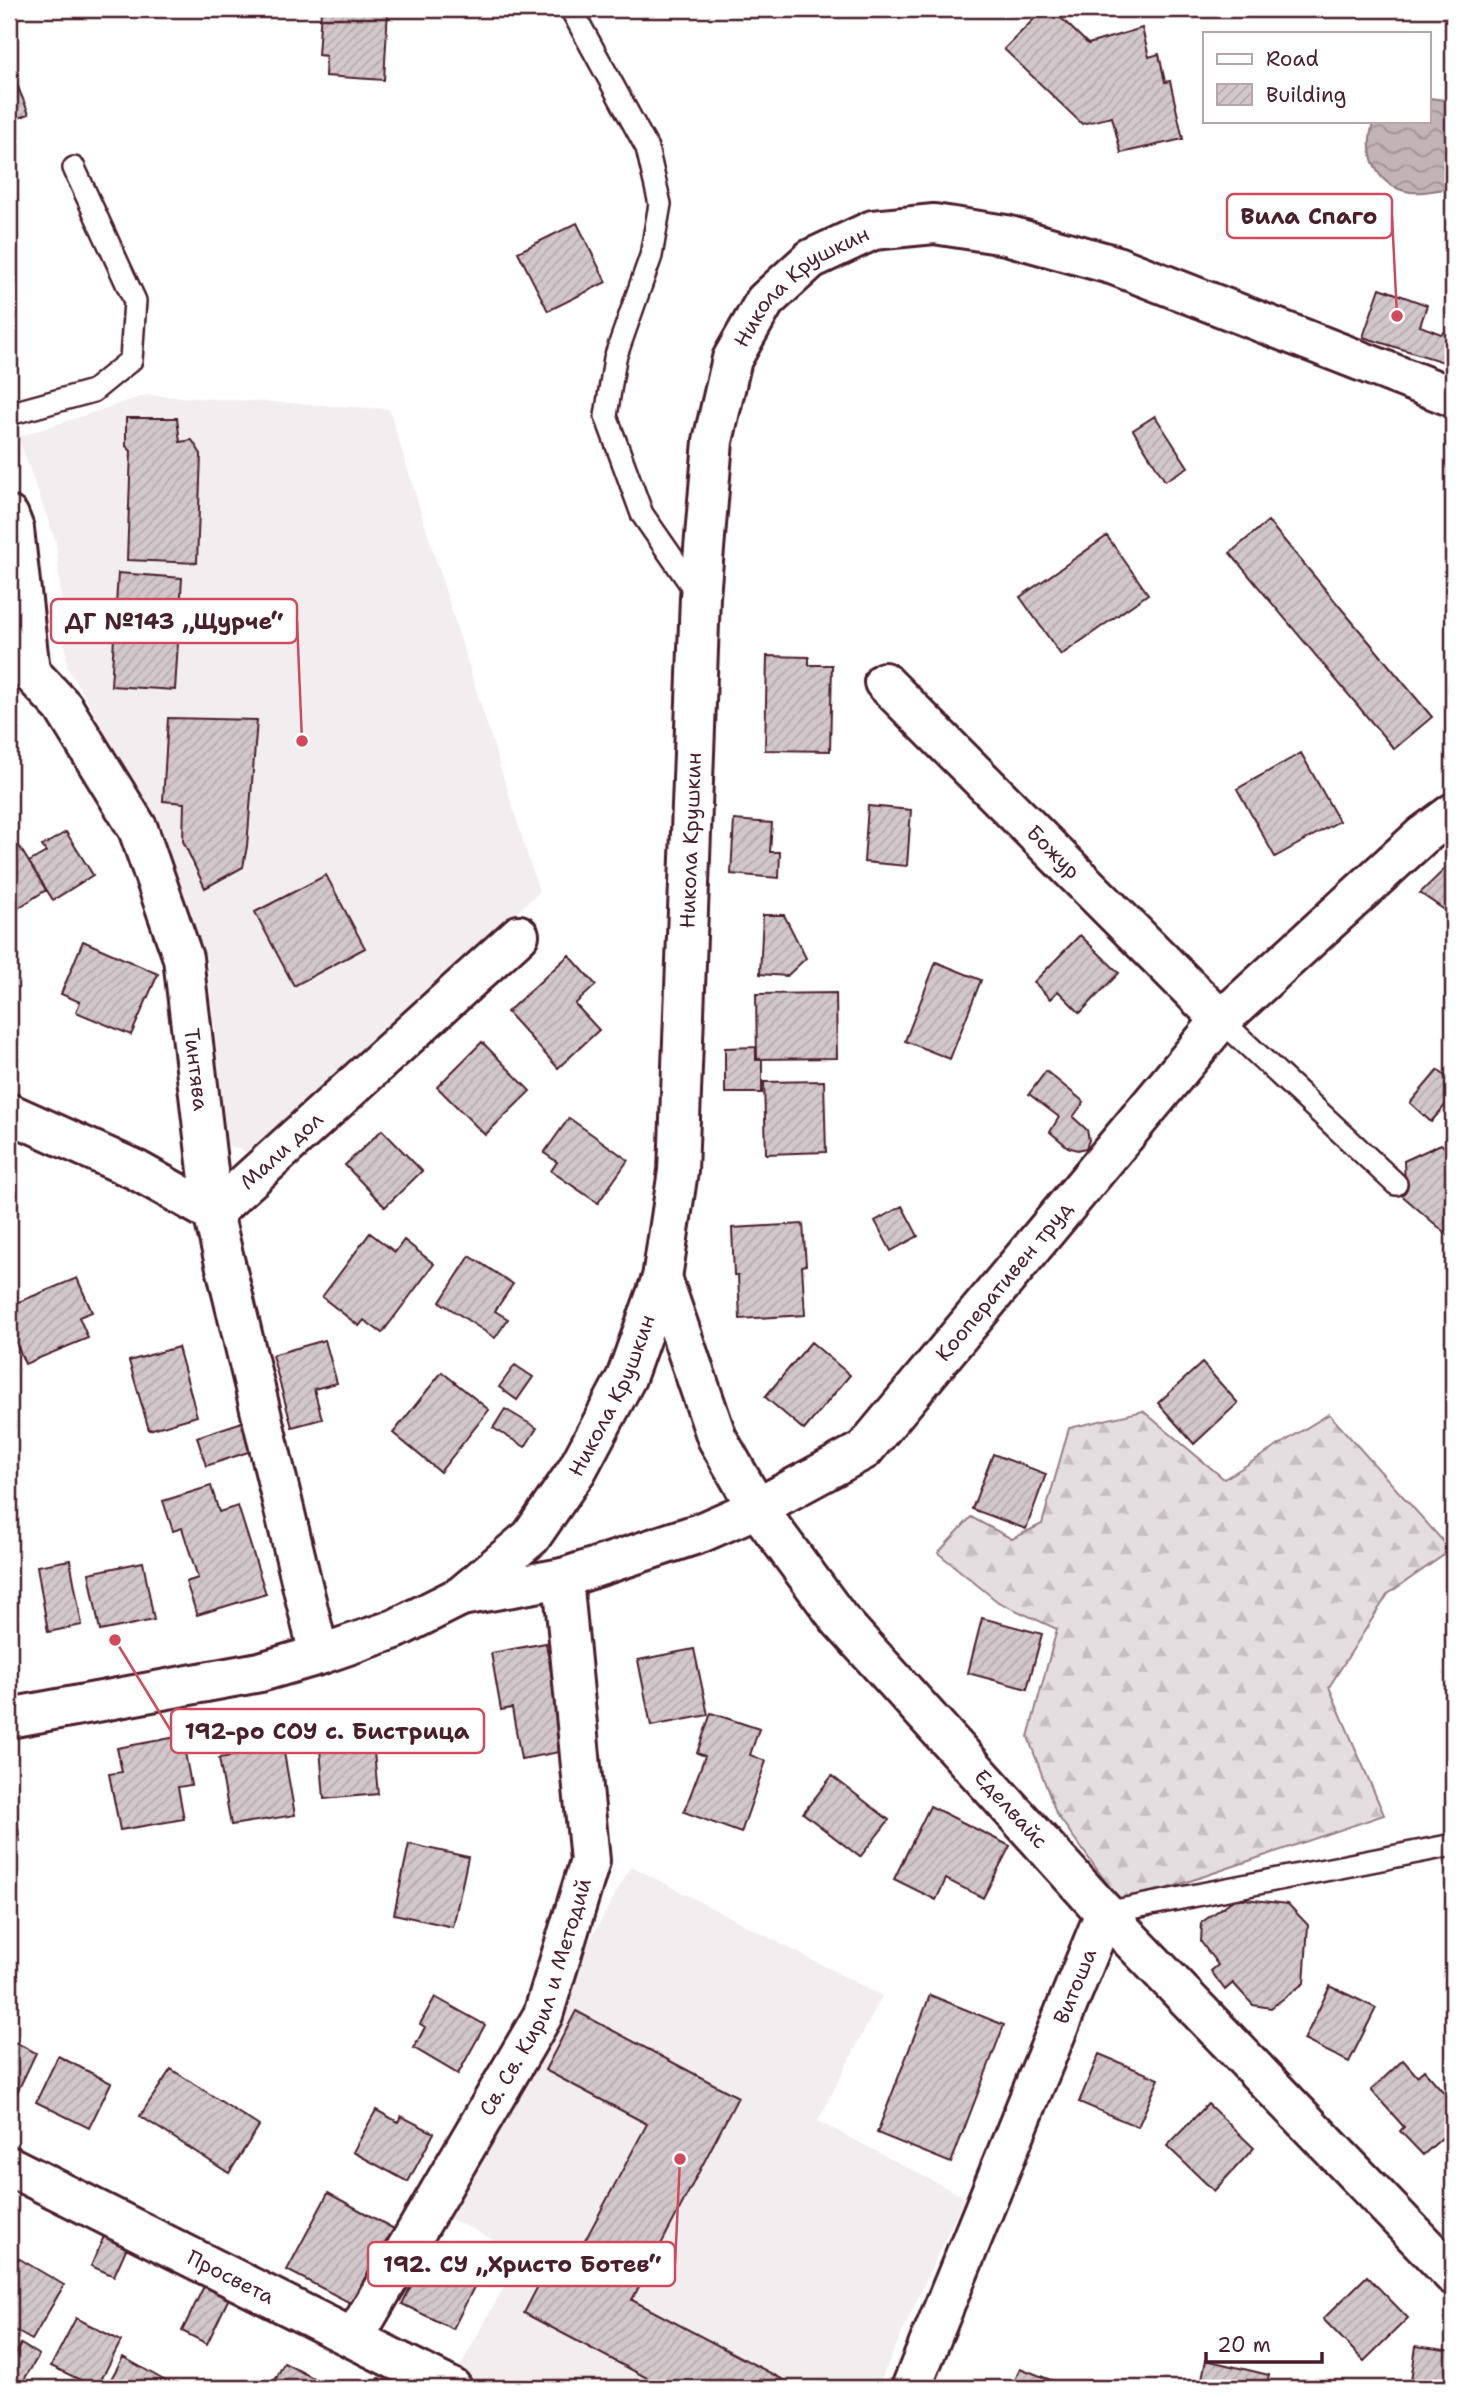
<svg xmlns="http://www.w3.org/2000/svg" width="1462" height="2397" font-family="'Shantell Sans',sans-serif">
<defs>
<pattern id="forest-firs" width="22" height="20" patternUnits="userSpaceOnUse" patternTransform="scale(1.75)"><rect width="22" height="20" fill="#e5dee0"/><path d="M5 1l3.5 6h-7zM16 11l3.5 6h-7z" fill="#c6bec0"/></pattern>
<pattern id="water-waves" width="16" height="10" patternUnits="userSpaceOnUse" patternTransform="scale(1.75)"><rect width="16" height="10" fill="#c1b3b6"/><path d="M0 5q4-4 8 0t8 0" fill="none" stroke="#9f9194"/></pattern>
<pattern id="building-hatch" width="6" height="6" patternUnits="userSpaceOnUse" patternTransform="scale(1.75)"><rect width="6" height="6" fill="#d2c7cb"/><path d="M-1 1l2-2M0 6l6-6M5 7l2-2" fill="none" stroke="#b6aaae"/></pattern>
</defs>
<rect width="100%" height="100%" fill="#fff"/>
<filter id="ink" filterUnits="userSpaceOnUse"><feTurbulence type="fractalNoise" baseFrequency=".0143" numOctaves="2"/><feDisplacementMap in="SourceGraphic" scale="14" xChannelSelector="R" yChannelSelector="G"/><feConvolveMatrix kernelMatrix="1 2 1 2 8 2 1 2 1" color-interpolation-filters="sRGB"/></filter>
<g filter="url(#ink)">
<path fill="#f2eeef" d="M146 395 389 409 539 892 257 1156 227 1145 208 965 154 815 67 667 56 542 18 437Z
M631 1866 882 1996 818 2121 964 2197 877 2388H484L456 2374 522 2254 439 2213Z"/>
<path fill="url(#forest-firs)" stroke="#987e86" stroke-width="2" d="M1143 1411 1224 1479 1329 1414 1451 1550 1388 1594 1329 1687 1384 1815 1122 1904 1056 1813 1028 1737 1057 1629 998 1602 938 1553 971 1517 1012 1539 1042 1524 1069 1428Z"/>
<path fill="url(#water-waves)" stroke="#91787e" stroke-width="2" d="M1429 98 1453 101V188C1440 189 1423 194 1410 192 1374 186 1363 151 1374 121H1429Z"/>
<path fill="url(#building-hatch)" stroke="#4a1f2b" stroke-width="2" d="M321 9H388L384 80 325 76 326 56 318 55Z
M1044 9H1052L1088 44 1142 28 1149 57 1159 54 1165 82 1170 81 1183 139 1121 153 1112 117 1082 124 1004 49Z
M9 65 29 114 9 122Z
M577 223 606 282 548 311 518 252Z
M1380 288 1427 305 1420 326 1441 334 1453 328V365L1363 337Z
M1155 416 1188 467 1165 481 1133 430Z
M126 418H177L180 442 192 440 201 454 197 563 127 560 131 451 126 446Z
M1268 521 1432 717 1394 749 1230 553Z
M1107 536 1148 594 1061 655 1020 597Z
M118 573 182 578 175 690 111 686Z
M767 656 809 657V665H832L830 751 765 750Z
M168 718 257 720 247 846 243 867 205 888 183 841 184 803 163 801Z
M1301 753 1339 821 1275 857 1237 789Z
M868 806 911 810 907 866 864 862Z
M734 820 772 823 770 852H780L779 878 731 874Z
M66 832 93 875 53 900 29 862 46 852 42 846Z
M19 846 46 890 15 910 9 899V852Z
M1453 861V914L1452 915 1420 893Z
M326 875 365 948 294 986 255 912Z
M763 915H784L806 958 787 976 760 974Z
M1080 935 1119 973 1080 1013 1058 991 1050 999 1034 982Z
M83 941 158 974 131 1035 76 1012 80 1002 61 994Z
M569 955 596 985 575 1004 599 1030 558 1068 507 1012Z
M936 962 981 980 950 1059 905 1041Z
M836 993 837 1058 757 1059 756 994Z
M482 1042 530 1091 485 1135 437 1087Z
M756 1047V1060H762V1093H725V1048Z
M1438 1070 1453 1083V1096L1431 1122 1410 1103Z
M1046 1071 1084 1102 1073 1117 1087 1130 1089 1140 1086 1148 1078 1150 1068 1147 1050 1132 1059 1117 1029 1094Z
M824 1081 826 1152 766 1154 764 1082Z
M569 1118 628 1160 598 1203 551 1171 557 1162 544 1153Z
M382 1130 422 1171 385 1207 345 1165Z
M1441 1144 1453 1155V1236L1451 1238 1398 1192 1405 1186 1404 1161Z
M902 1206 918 1236 891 1251 875 1221Z
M803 1224 806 1265 802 1266 805 1315 740 1319 738 1275H734L732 1228Z
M370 1233 395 1252 404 1240 434 1264 382 1333 364 1320 359 1326 322 1297Z
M470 1256 513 1284 495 1311 508 1319 495 1338 440 1302Z
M77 1278 92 1312 79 1317 88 1338 25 1364 9 1326V1306Z
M325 1340 337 1383 314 1389 322 1419 292 1427 272 1355Z
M811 1342 850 1375 804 1430 765 1397Z
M178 1347 197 1416 149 1430 129 1361Z
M1202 1363 1238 1403 1194 1444 1158 1403Z
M515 1365 533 1377 517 1400 499 1387Z
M442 1372 489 1410 440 1472 393 1433Z
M505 1409 537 1428 525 1447 493 1428Z
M242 1422 251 1451 206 1466 197 1437Z
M993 1454 1046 1474 1026 1529 972 1509Z
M211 1486 219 1512 238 1506 266 1594 197 1615 186 1582 198 1578 182 1528 173 1531 163 1501Z
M70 1560 82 1625 48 1632 37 1566Z
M143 1562 154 1620 100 1631 89 1573Z
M982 1618 1042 1634 1027 1689 968 1673Z
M546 1643 565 1751 521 1759 512 1708 501 1710 491 1653Z
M694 1649 708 1715 651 1726 638 1660Z
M711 1713 759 1729 750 1755 766 1761 741 1833 684 1812 705 1756 697 1753Z
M372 1731 378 1794 324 1799 319 1735Z
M182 1736 191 1785 178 1787 184 1819 120 1830 109 1774 122 1772 117 1748Z
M283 1747 295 1815 231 1825 219 1758Z
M9 1774 20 1841 9 1843Z
M832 1776 889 1820 860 1857 803 1813Z
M930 1806 1010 1846 983 1898 946 1879 936 1900 894 1879Z
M409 1844 468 1857 453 1927 394 1914Z
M1236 1898 1288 1904 1308 1925 1304 1983 1271 2008 1253 2005 1233 1983 1225 1990 1211 1971 1218 1965 1201 1942 1202 1922Z
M1330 1986 1376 2008 1349 2062 1304 2040Z
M930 1995 1004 2025 951 2163 877 2133Z
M435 1997 485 2025 458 2074 414 2048 425 2027 420 2024Z
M576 2011 738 2097 632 2300 799 2388H666L524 2313 553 2257 571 2267 647 2124 545 2070Z
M9 2039 36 2053 11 2105H9Z
M1099 2054 1159 2079 1138 2127 1079 2102Z
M58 2056 111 2083 89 2128 36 2102Z
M1403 2060 1417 2076 1424 2070 1453 2103V2128L1423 2155 1400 2131 1404 2127 1371 2090Z
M171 2069 259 2126 229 2173 140 2116Z
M1208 2104 1254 2148 1214 2191 1167 2146Z
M376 2110 398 2122 401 2116 434 2133 408 2182 353 2152Z
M328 2193 396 2230 356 2306 287 2270Z
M104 2236 127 2247 114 2276 91 2266Z
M13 2255 64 2285 32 2340 9 2327V2263Z
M424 2260 475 2285 453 2329 402 2304Z
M1367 2276 1408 2318 1364 2361 1323 2319Z
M204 2286 229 2298 207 2344 182 2331Z
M76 2318 121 2341 97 2388 51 2366Z
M21 2344 39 2355 19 2388H9V2365Z
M1416 2346 1453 2351V2388H1410Z
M123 2357 169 2383 166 2388H106Z
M1206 2360 1269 2375 1266 2388H1200Z
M284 2363 333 2388H271Z
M1020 2368 1071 2388H1012Z
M379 2378 398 2388H374Z"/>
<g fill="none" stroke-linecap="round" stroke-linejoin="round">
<defs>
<path id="lane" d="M571 9 647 148 660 204 651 256 615 358 606 416 642 514 699 596
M9 414 93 391 131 360 135 301 74 168
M1221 1020 1396 1184
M1105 1913 1453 1845"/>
<g id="street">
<path id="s1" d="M9 516 14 529 30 672 63 707 138 829 183 958 213 1213 319 1655"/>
<path id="s2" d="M884 682 1221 1020"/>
<path id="s3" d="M9 1113 136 1170 213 1213 519 935"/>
<path id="s4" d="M662 1278 717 1438 757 1508 839 1619 1105 1913 1453 2275"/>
<path id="s5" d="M461 1596 563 1578 700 1533 757 1508 864 1450 1221 1020 1422 836 1453 813"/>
<path id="s6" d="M9 2166 452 2388"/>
<path id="s7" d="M354 2338 543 2015 590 1861 563 1578"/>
<path id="s8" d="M911 2388 1105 1913"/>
</g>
<g id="secondary">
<path id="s9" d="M9 1718 260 1672 319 1655 395 1629 461 1596 531 1537 577 1470 626 1378 662 1278 678 1171 700 597 713 441 732 359 765 301 811 259 873 230 934 224 1006 235 1114 265 1453 397"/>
</g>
</defs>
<use href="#lane" stroke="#4a1f2b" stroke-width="26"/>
<use href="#street" stroke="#4a1f2b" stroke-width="44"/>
<use href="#secondary" stroke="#4a1f2b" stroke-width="44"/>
<use href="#lane" stroke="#fff" stroke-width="21"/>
<use href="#street" stroke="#fff" stroke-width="38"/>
<use href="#secondary" stroke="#fff" stroke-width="38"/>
</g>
</g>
<g text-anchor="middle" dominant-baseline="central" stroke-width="7" stroke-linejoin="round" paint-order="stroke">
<g font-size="21" fill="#4a1f2b" stroke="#fff">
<text stroke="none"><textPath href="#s9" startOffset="1881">Никола Крушкин</textPath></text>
<text stroke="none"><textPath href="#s9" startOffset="1293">Никола Крушкин</textPath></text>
<text stroke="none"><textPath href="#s2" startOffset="240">Божур</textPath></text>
<text stroke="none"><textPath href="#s1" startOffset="598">Тинтява</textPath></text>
<text stroke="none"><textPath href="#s3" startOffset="320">Мали дол</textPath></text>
<text stroke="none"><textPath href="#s5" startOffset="651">Кооперативен труд</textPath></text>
<text stroke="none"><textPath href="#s9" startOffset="726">Никола Крушкин</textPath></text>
<text stroke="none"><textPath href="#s4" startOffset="644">Еделвайс</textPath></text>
<text stroke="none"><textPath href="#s8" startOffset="434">Витоша</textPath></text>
<text stroke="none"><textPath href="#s7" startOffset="388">Св. Св. Кирил и Методий</textPath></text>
<text stroke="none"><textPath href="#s6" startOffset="248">Просвета</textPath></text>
</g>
</g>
<path fill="none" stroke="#d1495b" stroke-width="2.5" d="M1397 316L1392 216M302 741L297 621M115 1640L171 1731M680 2159L675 2264"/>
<g fill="#d1495b" stroke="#fff" stroke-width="2.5">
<circle cx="1397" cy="316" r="7"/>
<circle cx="302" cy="741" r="7"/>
<circle cx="115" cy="1640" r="7"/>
<circle cx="680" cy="2159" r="7"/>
</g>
<g fill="#fff" stroke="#d1495b" stroke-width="2.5">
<rect x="1227" y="194" width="165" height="44" rx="7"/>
<rect x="51" y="599" width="246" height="44" rx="7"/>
<rect x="171" y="1709" width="313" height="44" rx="7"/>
<rect x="368" y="2242" width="307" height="44" rx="7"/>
</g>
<g font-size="23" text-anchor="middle" font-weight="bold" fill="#4a1f2b">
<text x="1309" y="224">Вила Спаго</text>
<text x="174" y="629">ДГ №143 „Щурче“</text>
<text x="327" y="1739">192-ро СОУ с. Бистрица</text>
<text x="522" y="2272">192. СУ „Христо Ботев“</text>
</g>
<rect width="1462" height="2397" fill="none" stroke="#fff" stroke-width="35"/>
<rect x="18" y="18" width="1427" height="2362" fill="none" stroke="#4a1f2b" stroke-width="2.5" filter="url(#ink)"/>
<rect x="1203" y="32" width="228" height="91" fill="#ffffff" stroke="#b7a5aa" stroke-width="2"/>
<rect x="1217" y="54" width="35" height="10" fill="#ffffff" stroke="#b7a5aa" stroke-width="2"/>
<text x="1266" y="66" font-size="21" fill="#4a1f2b">Road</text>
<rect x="1217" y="84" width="35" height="21" fill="url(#building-hatch)" stroke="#b7a5aa" stroke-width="2"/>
<text x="1266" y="102" font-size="21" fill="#4a1f2b">Building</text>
<path d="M1206 2352v10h116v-10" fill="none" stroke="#4a1f2b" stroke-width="3.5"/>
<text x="1217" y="2352" font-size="21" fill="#4a1f2b" stroke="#ffffff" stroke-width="5" paint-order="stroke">20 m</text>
</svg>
